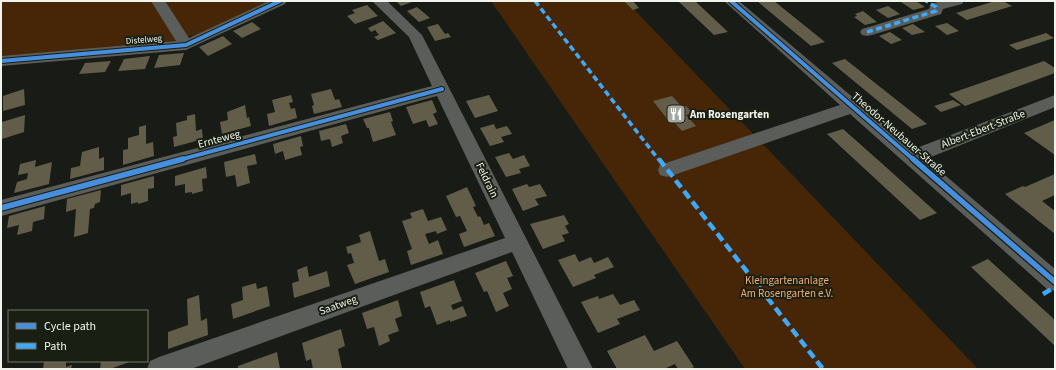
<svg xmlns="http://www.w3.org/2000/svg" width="1056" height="370" font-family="'Source Sans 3',sans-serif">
<rect width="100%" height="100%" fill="#191c16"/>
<path fill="#462606" d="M1 1H269V2L198 34 166 43 1 56Z
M491 1H626L978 369H745Z"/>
<path fill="#615d49" d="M396 1H410L412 2 401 6Z
M624 1H633L639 8 633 10Z
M678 1H695L728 32 714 35Z
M757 1H774L825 42 811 46Z
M905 1H916L925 7 913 10 901 2Z
M995 1H1003L1012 6 967 20 956 13Z
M367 5 378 16 355 24 347 16 355 13 352 10Z
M888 6 900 14 888 18 876 10Z
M417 7 423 12 430 18 419 22 407 11Z
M863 11 877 22 865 25 854 17 857 16 855 14Z
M383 21 396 33 378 40 374 37 379 35 375 30 371 32 368 28Z
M252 22 261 29 242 38 233 31Z
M947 23 959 31 947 35 935 26Z
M438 24 445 34 448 33 451 37 435 41 427 27Z
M913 24 925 32 912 35 902 28Z
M890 32 902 40 891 44 879 36Z
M1046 33 1054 38 1017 50 1009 45Z
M223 36 232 44 208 56 199 47Z
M184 53 180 65 154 68 159 55Z
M150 56 145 69 118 71 124 59Z
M845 59 884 90 927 124 912 129 832 63Z
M111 61 105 72 79 74 85 63Z
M1044 61 1055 68V73L965 106 949 94Z
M24 89 25 105 3 111V96Z
M331 89 335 100 339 99 342 107 314 114 312 106 314 105 311 94Z
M291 95 293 102 289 103 291 109 295 108 297 118 269 126 267 114 275 112 272 100Z
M489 95 498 111 475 118 466 101Z
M672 96 682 107 686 106 692 113 686 115 696 126 682 131 671 119 668 120 653 101Z
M432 100 437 112 433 114 438 124 429 127 426 120 413 124 406 107Z
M953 100 961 105 941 112 934 106Z
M245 105 247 118 249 117 251 126 222 134 220 122 228 120 227 112Z
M390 112 393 121 391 122 396 135 373 142 369 128H367L363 119Z
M195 114 196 131 202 129 203 139 174 147 173 137 177 136 176 123 187 120V116Z
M25 115 24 132 2 139V122Z
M1055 120V155L1024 133Z
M346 124 349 133 341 136 343 143 332 147 330 139 321 141 319 131Z
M494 124 496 129 507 126 512 134 501 137 504 142 490 146 480 128Z
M146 125V144L153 142 154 156 123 165V150L128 149V138L139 135V127Z
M843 129 887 168 937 213 920 220 827 134Z
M301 136 303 146 300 147 302 155 285 160 283 151 275 154 273 144Z
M99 147V159L104 157V170L70 179 71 168 80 166 82 152Z
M509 153 513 159 524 155 530 166 519 169 521 173 506 177 495 157Z
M255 154 257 164 247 166 250 183 237 187 235 175 226 177 224 162Z
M36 160 35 167 52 162 49 184 14 193 17 182 27 179 28 173 18 175 20 164Z
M206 167 207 178 202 179 203 191 192 194V192L185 193V184L175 186V176Z
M1055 174V195L1042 201 1055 211V234L1005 194 1023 186 1025 187Z
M154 176V188L148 189V201L138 204V202L131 204V193L121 196V185Z
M527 184 529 187 540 184 547 196 535 199 539 205 523 211 512 189Z
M467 187 476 206 473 207 478 217 480 216 484 225 489 223 495 236 464 247 459 234 467 231 460 216 456 217 446 196Z
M101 190 100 202 95 204 94 208 90 209 88 233 74 237 76 209 66 212 67 199Z
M45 206 44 219 33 222 32 231 17 235 19 225 7 228 9 216Z
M423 209 428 221 441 217 447 230 437 234 436 231 425 234 429 244 438 240 443 254 411 265 407 251 412 249 402 221 412 218 410 213Z
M564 215 569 224 565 226 569 233 562 235 565 241 543 249 530 224Z
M370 231 379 261 385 259 389 272 355 284 347 265 354 263 351 253 348 254 346 247 361 242 359 235Z
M575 254 579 262 591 257 594 263 608 257 614 267 594 275 596 278 573 287 558 260Z
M988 259 1055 320V346L971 267Z
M506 261 513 276 507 278 512 289 503 293 509 306 496 312 487 291 484 292 475 273Z
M307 266 309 277 327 271 330 286 294 298 292 283 299 281 297 270Z
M454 280 462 301 451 305 453 310 463 306 467 316 450 322V320L437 325 430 306 425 308 420 292Z
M256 283 257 289 267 286 270 306 233 319 231 304 243 300 242 287Z
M613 294 620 305 634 300 640 310 617 319 620 324 598 333 581 302 598 296 599 299Z
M199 295 201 321 207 318 208 335 168 349V332L188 325 187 299Z
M398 300 402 316 395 319 399 331 388 335 390 341 379 346 374 327 367 329 362 313Z
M341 329 345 346 338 349 342 368 313 369 311 359 306 361 302 343Z
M645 335 654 351 677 341 694 367 690 369H678L675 364 664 369H617L607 351Z
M277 352 280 369H238V366Z
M44 361H66V367L72 365 71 369H43Z
M101 361H132L110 369H100Z"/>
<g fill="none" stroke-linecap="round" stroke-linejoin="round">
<path fill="#5a5d5a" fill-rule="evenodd" d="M151 1H165L189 38 269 1H287L285 4 186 50 1 66V56L176 41Z
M372 1H387L422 35 593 369H568L512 252 191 369H147L150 361 159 357 505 238 437 96 1 216V200L432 86 409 37Z
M724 1H739L914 149 1055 95V107L926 159 1055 269V291L1047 289 850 114 674 175 667 177 660 175 658 170 660 165 840 105Z
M942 1H964L962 4 943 9 941 14 872 35 867 36 862 35 860 32 862 29 929 9 931 4Z"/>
<path stroke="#3fa9f5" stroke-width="3.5" stroke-dasharray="6 3.5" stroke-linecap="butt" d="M535 1 659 160
M867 32 936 11V7L926 1"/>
<path stroke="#3fa9f5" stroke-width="4.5" stroke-dasharray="9 4.5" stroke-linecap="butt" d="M659 159 823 369
M1043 294 1055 287"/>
<defs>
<path id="cycleway-far1" d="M731 1 914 160
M1 61 186 45 280 1
M179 160 442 89"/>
<path id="cycleway" d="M913 159 1055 282
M1 208 183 159"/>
</defs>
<use href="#cycleway-far1" stroke="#1a1f13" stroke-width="6"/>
<use href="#cycleway" stroke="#1a1f13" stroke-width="8"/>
<use href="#cycleway-far1" stroke="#468fdf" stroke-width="4"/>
<use href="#cycleway" stroke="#468fdf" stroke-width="5.5"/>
</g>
<defs>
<symbol id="restaurant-square" viewBox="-11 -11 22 22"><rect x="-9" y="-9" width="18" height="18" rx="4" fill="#a5a8a1" stroke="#1a1f13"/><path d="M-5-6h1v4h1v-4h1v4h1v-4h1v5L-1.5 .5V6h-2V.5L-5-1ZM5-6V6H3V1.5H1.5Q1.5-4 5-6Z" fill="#fff"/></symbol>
</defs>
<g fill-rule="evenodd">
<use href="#restaurant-square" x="665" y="103" width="22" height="22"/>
</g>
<g text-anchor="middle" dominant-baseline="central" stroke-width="4" stroke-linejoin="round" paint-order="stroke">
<g font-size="9" fill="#f0f4ec" stroke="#1a1f13">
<text transform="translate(144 40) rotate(-5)">Distelweg</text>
</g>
<g font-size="11" font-weight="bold" fill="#f0f4ec" stroke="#1a1f13" text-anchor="start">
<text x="690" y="114">Am Rosengarten</text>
</g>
<g font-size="11" fill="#f0f4ec" stroke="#1a1f13">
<text transform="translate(983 129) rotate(-21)">Albert-Ebert-Straße</text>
<text transform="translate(899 134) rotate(41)">Theodor-Neubauer-Straße</text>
<text transform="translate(219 139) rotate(-15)">Ernteweg</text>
<text transform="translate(487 180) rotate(64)">Feldrain</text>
<text transform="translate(338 305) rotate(-20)">Saatweg</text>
</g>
<g font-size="11" fill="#f6ab70" stroke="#1a1f13">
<text x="787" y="280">Kleingartenanlage<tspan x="787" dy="13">Am Rosengarten e.V.</tspan></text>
</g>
</g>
<rect width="1056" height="370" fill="none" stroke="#f0f4ec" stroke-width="4"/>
<rect x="8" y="310" width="140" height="52" fill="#1a1f13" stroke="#70746a"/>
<rect x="16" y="323" width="20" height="6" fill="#468fdf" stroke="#70746a"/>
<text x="44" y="330" font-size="12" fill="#f0f4ec">Cycle path</text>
<rect x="16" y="343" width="20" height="6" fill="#3fa9f5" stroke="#70746a"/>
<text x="44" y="350" font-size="12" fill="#f0f4ec">Path</text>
</svg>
